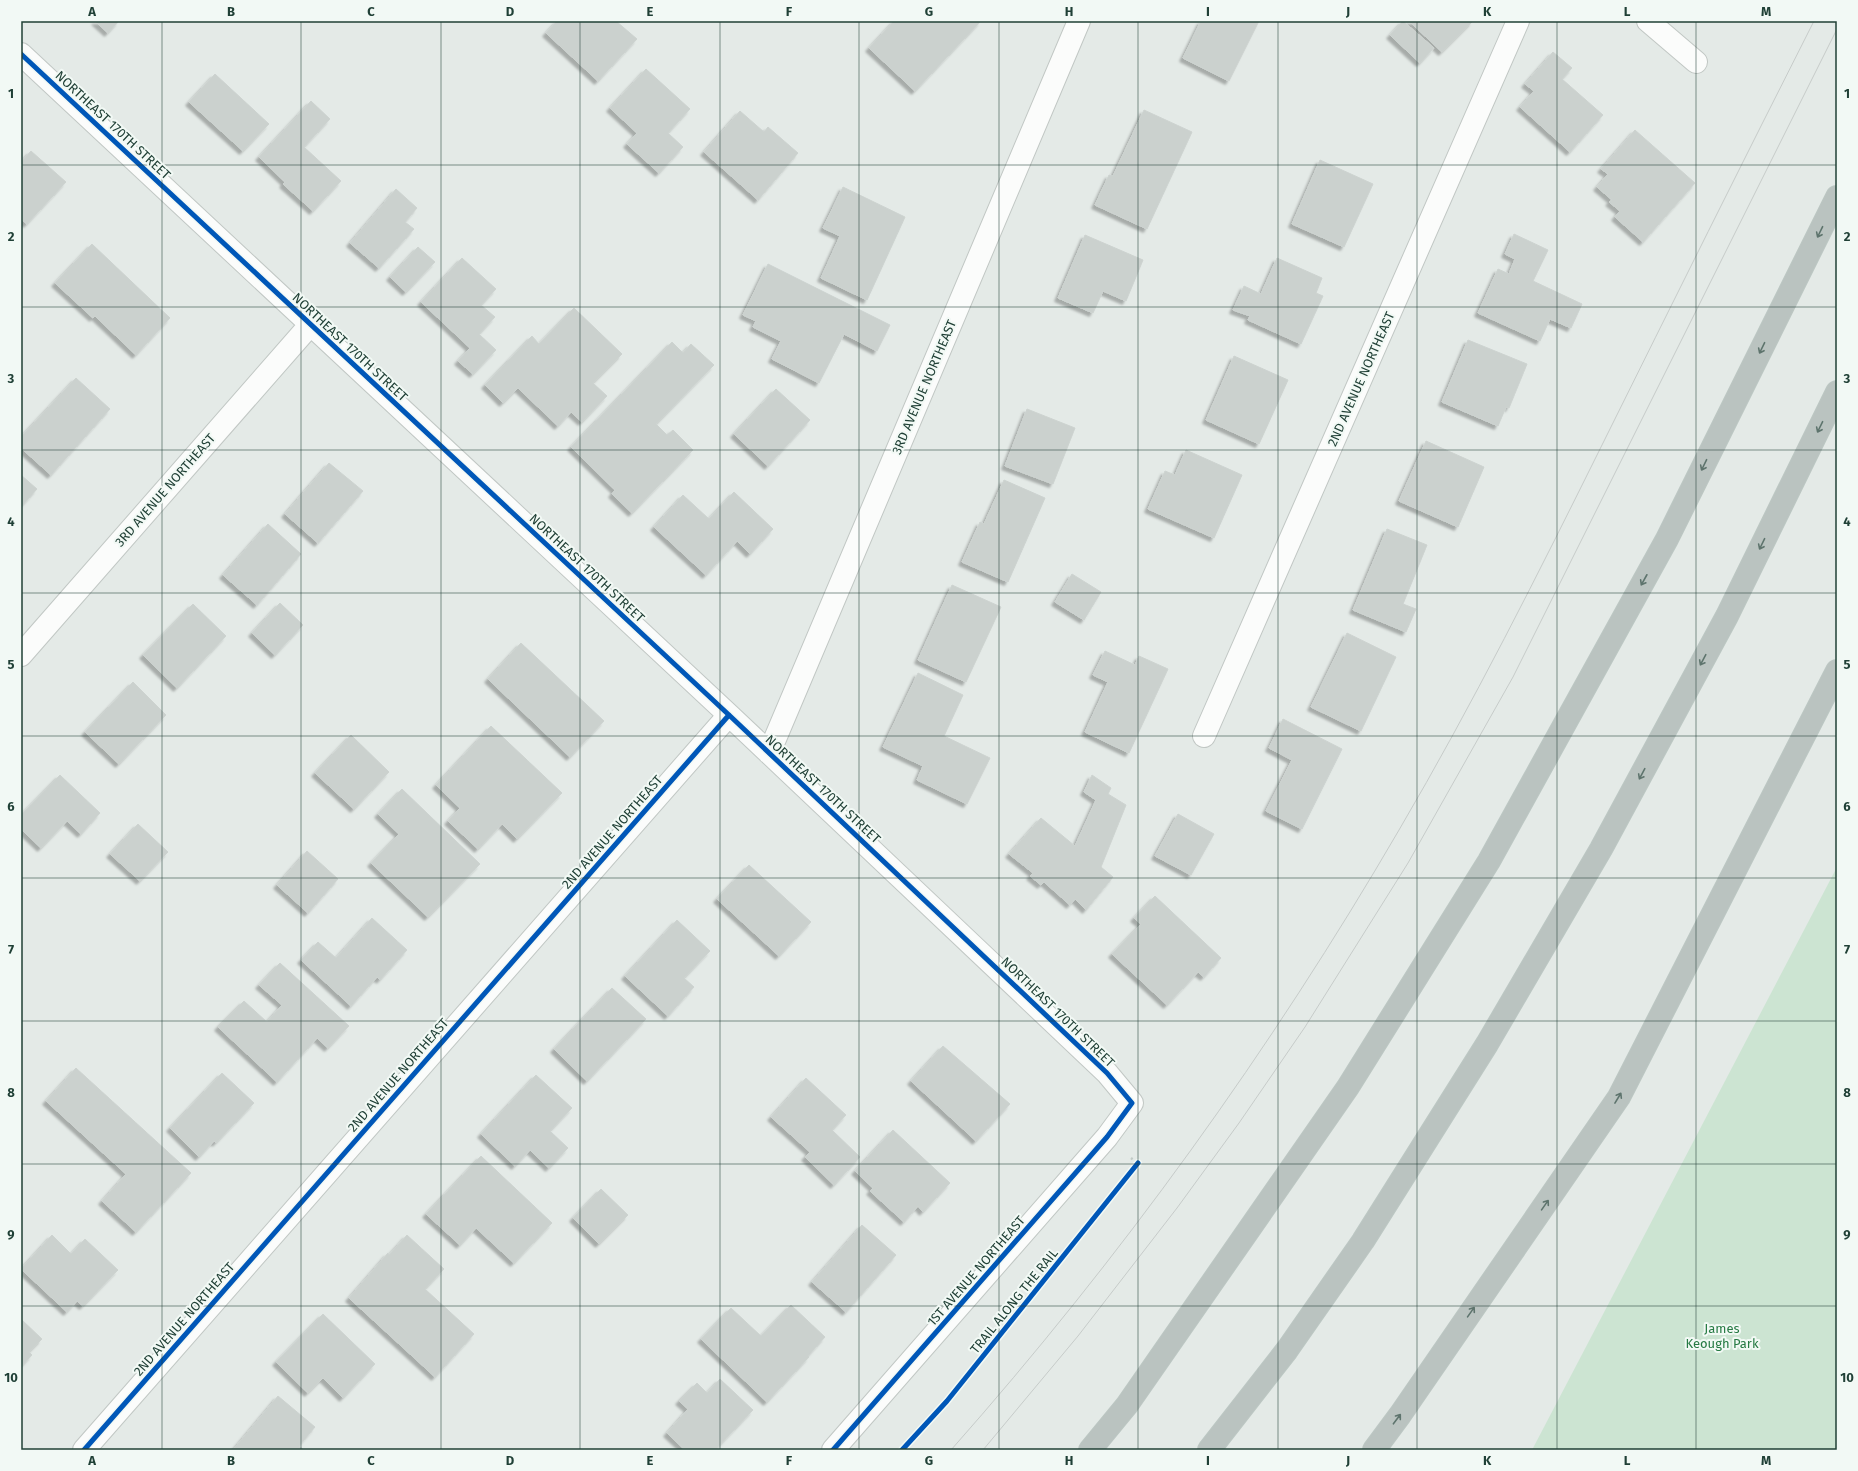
<svg xmlns="http://www.w3.org/2000/svg" width="1858" height="1471" font-family="'Fira Sans',sans-serif">
<defs>
<filter id="shadow"><feDropShadow dx="-3.5" dy="3.5" stdDeviation="1" flood-color="#0004"/></filter>
</defs>
<rect width="100%" height="100%" fill="#e4eae7"/>
<path fill="#cce4d2" d="M1837 867V1450H1532Z"/>
<path fill="#cbd1ce" stroke="#cdd3d0" filter="url(#shadow)" d="M95 21H119L108 33Z
M557 21H616L637 39 598 81 546 33Z
M894 21H981L915 91 869 48Z
M1201 21H1259L1229 81 1183 58Z
M1403 21 1434 48 1420 63 1390 35Z
M1409 21H1473L1442 52Z
M1553 52 1572 68 1562 79 1603 115 1570 152 1520 107 1534 91 1525 84Z
M646 69 690 109 668 133 683 147 659 173 627 144 637 133 610 108Z
M215 74 269 124 243 151 189 102Z
M311 101 330 119 304 147 341 181 313 211 283 184 285 182 259 157Z
M1144 110 1192 132 1147 229 1095 205 1109 175 1113 176Z
M740 111 764 132 768 127 798 153 758 200 704 152Z
M1635 130 1695 183 1643 242 1615 217 1620 211 1609 202 1612 200 1597 187 1608 174 1601 169Z
M31 151 66 182 27 224 21 219V162Z
M1320 160 1373 184 1344 247 1292 224Z
M843 187 905 217 867 300 821 278 840 236 823 228Z
M396 189 417 208 405 222 414 229 379 268 350 243Z
M1514 234 1548 250 1533 281 1582 304 1571 328 1550 319 1540 341 1478 313 1498 269 1509 274 1515 259 1505 254Z
M1085 235 1143 260 1126 301 1103 291 1093 313 1058 298Z
M92 244 170 318 136 355 95 316 93 318 55 283Z
M418 247 435 262 406 292 390 277Z
M462 258 496 289 481 305 495 317 479 334 496 350 473 374 458 361 470 348 421 302Z
M1277 258 1322 278 1316 293 1323 296 1301 344 1248 320 1250 316 1233 310 1244 286 1261 294Z
M768 264 890 325 877 351 844 334 819 383 772 359 781 341 753 327 756 321 743 315Z
M574 308 622 354 593 383 607 396 582 422 571 412 558 426 518 388 503 403 485 385 532 336 539 344Z
M1468 340 1527 364 1509 408 1506 407 1498 426 1442 402Z
M672 342 683 353 691 344 714 365 656 424 667 435 673 430 693 450 632 513 612 494 615 490 571 447Z
M1234 356 1288 380 1259 444 1206 420Z
M76 378 110 409 51 475 21 448V437Z
M776 389 810 420 768 466 734 434Z
M1027 409 1075 428 1053 484 1005 466Z
M1426 441 1484 467 1458 527 1399 501Z
M1186 450 1242 475 1214 538 1148 509 1165 471 1175 475Z
M329 463 363 491 318 543 285 514Z
M21 475 37 489 21 507Z
M1004 480 1045 498 1008 582 962 562 980 522 984 524Z
M734 492 773 529 750 554 737 541 706 575 654 527 683 495 709 519Z
M268 524 301 554 257 605 223 575Z
M1387 529 1427 545 1403 604 1416 609 1406 632 1353 610Z
M1072 574 1101 592 1084 620 1055 602Z
M952 585 1001 607 966 682 918 660Z
M280 603 303 625 275 655 252 633Z
M193 604 226 636 177 688 143 655Z
M1347 633 1396 657 1361 731 1311 707Z
M521 643 604 721 570 757 488 679Z
M1105 651 1135 665 1139 656 1168 669 1129 753 1085 732 1108 682 1093 675Z
M918 673 963 695 944 736 990 758 967 804 917 780 923 766 883 747Z
M133 682 166 715 119 764 85 732Z
M1283 719 1342 749 1302 829 1266 811 1292 760 1269 748Z
M491 726 562 793 517 839 502 824 478 849 448 821 460 808 436 785Z
M351 735 389 772 354 809 315 773Z
M60 775 100 813 81 834 67 821 41 848 21 829V815Z
M1092 775 1111 788 1108 794 1126 805 1101 867 1113 877 1086 910 1075 899 1070 905 1044 882 1041 885 1030 876 1033 873 1009 854 1041 818 1075 846 1096 800 1084 792Z
M402 789 480 864 428 917 371 863 399 834 378 814Z
M1178 814 1214 834 1191 875 1155 856Z
M138 824 168 852 140 881 110 854Z
M307 851 338 879 308 913 277 885Z
M749 865 811 922 779 956 717 899Z
M1155 896 1221 958 1204 977 1198 972 1167 1005 1112 954 1141 924 1134 918Z
M372 918 407 950 380 980 377 977 351 1006 301 960 318 942 336 958Z
M677 920 710 951 684 978 694 987 668 1016 625 976Z
M280 963 349 1026 328 1048 317 1038 277 1082 218 1027 244 1001 267 1022 282 1005 259 985Z
M612 988 646 1019 587 1081 554 1049Z
M943 1046 1010 1104 976 1141 911 1081Z
M76 1068 191 1173 136 1232 102 1201 126 1174 46 1101Z
M222 1073 254 1103 216 1143 214 1141 199 1157 170 1128Z
M536 1075 572 1108 550 1131 568 1148 549 1168 530 1150 515 1166 481 1134Z
M806 1078 846 1115 832 1130 860 1157 834 1185 805 1157 810 1152 771 1117Z
M893 1130 950 1183 923 1212 918 1206 904 1222 870 1191 873 1188 855 1171Z
M481 1156 552 1223 514 1263 476 1228 460 1245 426 1214Z
M601 1189 628 1215 599 1244 573 1218Z
M862 1225 896 1255 846 1312 812 1282Z
M52 1235 71 1254 85 1239 118 1270 83 1306 77 1301 67 1312 21 1269Z
M407 1235 444 1269 425 1289 474 1334 435 1377 349 1298 388 1253 389 1255Z
M791 1305 825 1337 808 1356 809 1357 767 1402 701 1339 731 1308 761 1336Z
M323 1314 375 1364 343 1398 323 1378 308 1393 276 1362Z
M21 1319 42 1339 29 1352 32 1355 21 1367Z
M720 1379 753 1410 715 1450H685L667 1433 688 1409 679 1401 697 1383 707 1393Z
M278 1396 315 1427 299 1446 304 1450H233Z"/>
<g fill="none" stroke-linecap="round" stroke-linejoin="round">
<defs>
<path id="street" d="M1648 21 1696 62
M21 54 729 715 1107 1073 1132 1103 1107 1137 833 1450
M21 655 310 325
M1204 736 1518 21
M769 753 1079 21
M84 1450 729 715"/>
<path id="highway" d="M1090 1450 1127 1405 1348 1087 1489 861 1667 539 1837 197
M1209 1450 1287 1350 1363 1241 1487 1044 1601 849 1727 616 1837 392
M1374 1450 1400 1415 1619 1097 1837 671"/>
</defs>
<use href="#street" stroke="#c1c7c4" stroke-width="24"/>
<use href="#highway" stroke="#bcc7c3" stroke-width="24"/>
<path stroke="#c1cac6" stroke-width="2.5" stroke-dasharray="2 3" stroke-linecap="butt" d="M1131 1158 1138 1163"/>
<use href="#street" stroke="#fbfcfb" stroke-width="22"/>
<use href="#highway" stroke="#bac3c0" stroke-width="22"/>
<path stroke="#c6cbc9" stroke-width="1" d="M951 1450C1120 1259 1271 1050 1399 830 1473 704 1538 574 1603 443 1673 302 1743 161 1814 21
M983 1450 1078 1336 1177 1208 1239 1123 1305 1027 1408 863 1513 677 1837 29"/>
<defs>
<path id="cycleway" d="M21 54 729 715 1107 1073 1132 1103 1107 1137 833 1450
M84 1450 729 715
M902 1450 947 1401 1138 1163"/>
</defs>
<use href="#cycleway" stroke="#f2f9f5" stroke-width="8"/>
<use href="#cycleway" stroke="#0057b8" stroke-width="5"/>
</g>
<defs><path id="oneway-shaft" d="M-6 0H5M1.5-3L5.5 0L1.5 3" fill="none" stroke-width="1.6" stroke-linecap="round" stroke-linejoin="round"/></defs>
<g stroke="#5e746d">
<use href="#oneway-shaft" transform="translate(1820 232) rotate(116)"/>
<use href="#oneway-shaft" transform="translate(1762 348) rotate(116)"/>
<use href="#oneway-shaft" transform="translate(1820 427) rotate(116)"/>
<use href="#oneway-shaft" transform="translate(1704 465) rotate(116)"/>
<use href="#oneway-shaft" transform="translate(1762 544) rotate(116)"/>
<use href="#oneway-shaft" transform="translate(1644 580) rotate(119)"/>
<use href="#oneway-shaft" transform="translate(1703 660) rotate(118)"/>
<use href="#oneway-shaft" transform="translate(1642 774) rotate(118)"/>
<use href="#oneway-shaft" transform="translate(1618 1098) rotate(-59)"/>
<use href="#oneway-shaft" transform="translate(1545 1205) rotate(-55)"/>
<use href="#oneway-shaft" transform="translate(1471 1312) rotate(-55)"/>
<use href="#oneway-shaft" transform="translate(1397 1419) rotate(-53)"/>
</g>
<path fill="none" stroke="#204036" stroke-width="1" stroke-opacity="0.55" d="M162 21V1450M301 21V1450M441 21V1450M580 21V1450M720 21V1450M859 21V1450M999 21V1450M1138 21V1450M1278 21V1450M1417 21V1450M1557 21V1450M1696 21V1450M21 165H1837M21 307H1837M21 450H1837M21 593H1837M21 736H1837M21 878H1837M21 1021H1837M21 1164H1837M21 1306H1837"/>
<g text-anchor="middle" dominant-baseline="central" stroke-width="4" stroke-linejoin="round" paint-order="stroke">
<g font-size="13" fill="#204036" stroke="#f2f9f5">
<text transform="translate(113 125) rotate(43)">NORTHEAST 170TH STREET</text>
<text transform="translate(350 347) rotate(43)">NORTHEAST 170TH STREET</text>
<text transform="translate(1361 379) rotate(-66)">2ND AVENUE NORTHEAST</text>
<text transform="translate(924 387) rotate(-67)">3RD AVENUE NORTHEAST</text>
<text transform="translate(165 490) rotate(-49)">3RD AVENUE NORTHEAST</text>
<text transform="translate(587 568) rotate(43)">NORTHEAST 170TH STREET</text>
<text transform="translate(823 789) rotate(43)">NORTHEAST 170TH STREET</text>
<text transform="translate(612 832) rotate(-49)">2ND AVENUE NORTHEAST</text>
<text transform="translate(1058 1012) rotate(44)">NORTHEAST 170TH STREET</text>
<text transform="translate(398 1075) rotate(-49)">2ND AVENUE NORTHEAST</text>
<text transform="translate(976 1271) rotate(-49)">1ST AVENUE NORTHEAST</text>
<text transform="translate(1014 1301) rotate(-51)">TRAIL ALONG THE RAIL</text>
<text transform="translate(184 1319) rotate(-49)">2ND AVENUE NORTHEAST</text>
</g>
<g font-size="13" fill="#267a43" stroke="#f2f9f5">
<text x="1722" y="1328">James<tspan x="1722" dy="15">Keough Park</tspan></text>
</g>
</g>
<rect width="1858" height="1471" fill="none" stroke="#f2f9f5" stroke-width="44"/>
<rect x="22" y="22" width="1814" height="1427" fill="none" stroke="#204036" stroke-width="1.5"/>
<g font-size="13" text-anchor="middle" font-weight="bold" fill="#204036">
<text x="92" y="16">A</text>
<text x="231" y="16">B</text>
<text x="371" y="16">C</text>
<text x="510" y="16">D</text>
<text x="650" y="16">E</text>
<text x="789" y="16">F</text>
<text x="929" y="16">G</text>
<text x="1069" y="16">H</text>
<text x="1208" y="16">I</text>
<text x="1348" y="16">J</text>
<text x="1487" y="16">K</text>
<text x="1627" y="16">L</text>
<text x="1766" y="16">M</text>
<text x="11" y="98">1</text>
<text x="1847" y="98">1</text>
<text x="11" y="241">2</text>
<text x="1847" y="241">2</text>
<text x="11" y="383">3</text>
<text x="1847" y="383">3</text>
<text x="11" y="526">4</text>
<text x="1847" y="526">4</text>
<text x="11" y="669">5</text>
<text x="1847" y="669">5</text>
<text x="11" y="811">6</text>
<text x="1847" y="811">6</text>
<text x="11" y="954">7</text>
<text x="1847" y="954">7</text>
<text x="11" y="1097">8</text>
<text x="1847" y="1097">8</text>
<text x="11" y="1239">9</text>
<text x="1847" y="1239">9</text>
<text x="11" y="1382">10</text>
<text x="1847" y="1382">10</text>
<text x="92" y="1465">A</text>
<text x="231" y="1465">B</text>
<text x="371" y="1465">C</text>
<text x="510" y="1465">D</text>
<text x="650" y="1465">E</text>
<text x="789" y="1465">F</text>
<text x="929" y="1465">G</text>
<text x="1069" y="1465">H</text>
<text x="1208" y="1465">I</text>
<text x="1348" y="1465">J</text>
<text x="1487" y="1465">K</text>
<text x="1627" y="1465">L</text>
<text x="1766" y="1465">M</text>
</g>
</svg>
